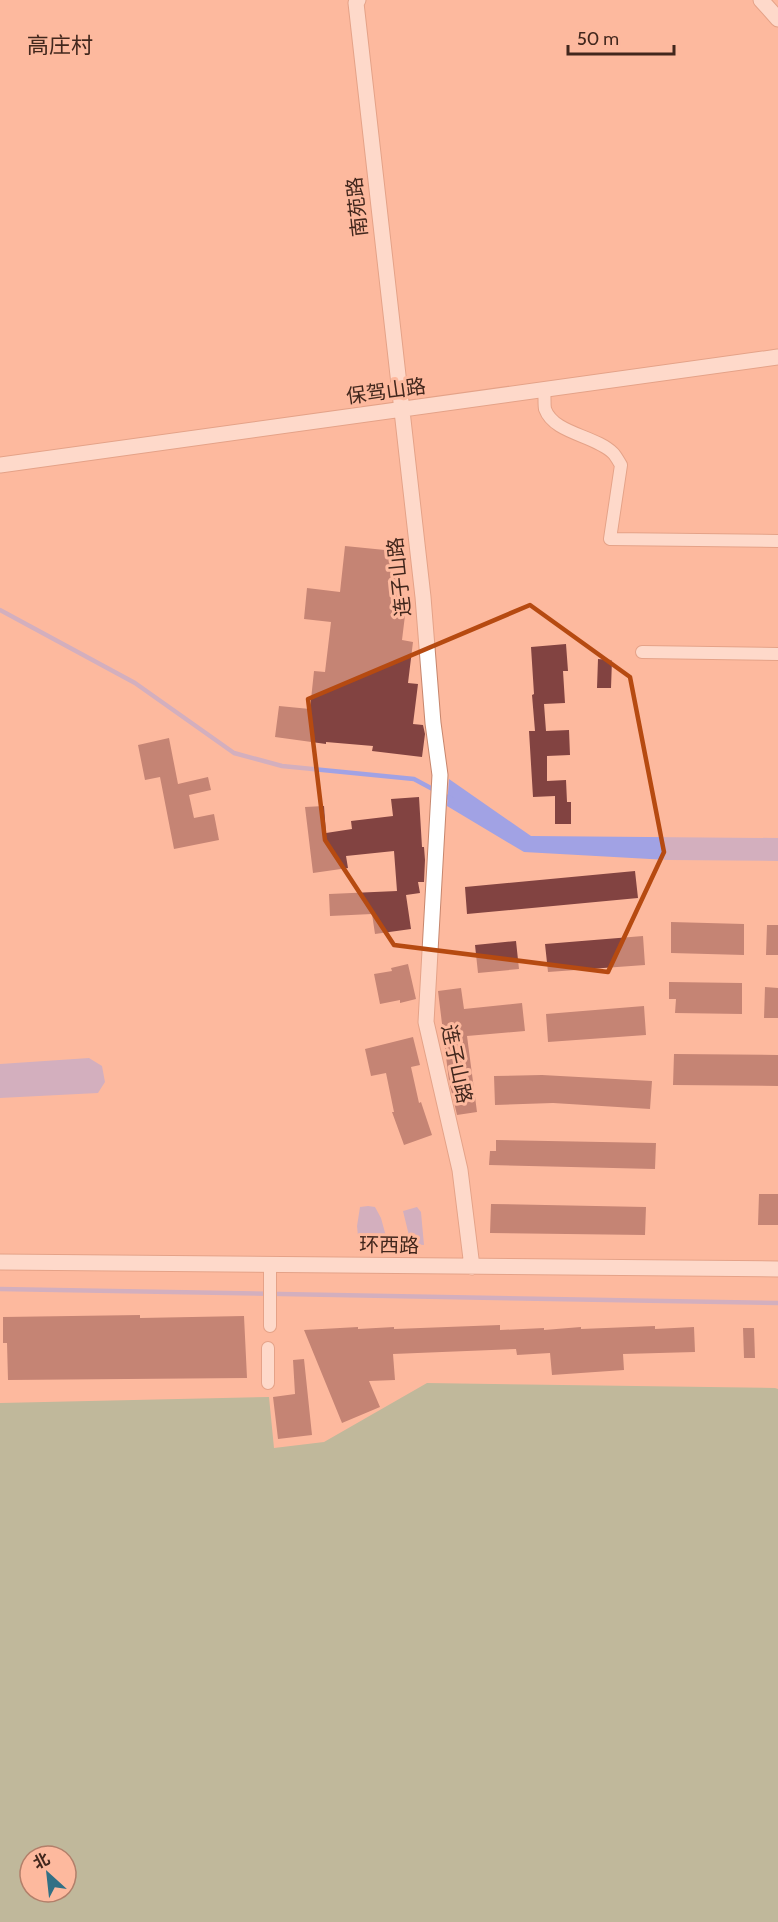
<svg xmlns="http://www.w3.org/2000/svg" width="778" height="1922" font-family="Cabin,'Noto Sans SC',sans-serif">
<rect width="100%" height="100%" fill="#fdb99e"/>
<path fill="#76b697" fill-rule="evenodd" d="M427 1383 775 1388 778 1389V1922H0V1403L269 1397 274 1448 324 1442ZM30 1856H66V1892H30Z"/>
<path fill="#a1a2e4" d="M449 779 531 836 778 838V861L668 860 524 852 447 806Z
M89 1058 102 1066 105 1082 98 1093 0 1098V1064Z
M368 1206 375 1207 381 1218 387 1240 385 1244 359 1246 357 1226 360 1207Z
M417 1207 421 1212 424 1245 411 1244 403 1211Z"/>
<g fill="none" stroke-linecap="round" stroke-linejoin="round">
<path stroke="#a1a2e4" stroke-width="4.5" d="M0 610 135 683 234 753 282 766 414 779 453 800
M0 1289 778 1303"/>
</g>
<path fill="#824341" d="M345 546 405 552 400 598 407 599 402 640 413 642 408 683 418 684 413 724 423 725 425 734 422 757 372 751 373 746 326 742V744L275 737 279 706 310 709 314 671 325 672 331 622 304 619 307 588 340 592Z
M566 644 568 671H563L565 703 544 704 546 731 569 730 570 755 547 756V781L566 780 567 802H571V824H555V796L533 797 529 731H535L532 695 534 694 531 647Z
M598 659 612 660 611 688H597Z
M169 738 178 784 208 777 211 790 189 795 194 818 214 814 219 840 174 849 160 777 145 780 138 745Z
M419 797 422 847H424L425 860 424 882H418L420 893 406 895 411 929 375 934 372 914 330 916 329 894 397 891 394 851 346 856 348 868 313 873 305 807 324 806 326 833 352 829 351 821 393 816 391 799Z
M635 871 638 898 467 914 465 887Z
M671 922 744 924V955L671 953Z
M767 925H778V955H766Z
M643 936 645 965 548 972 545 944Z
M516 941 519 969 478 973 475 945Z
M408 964 416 999 400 1003V1000L380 1004 374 974 392 971 391 968Z
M669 982 742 983V1014L675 1013 676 999H669Z
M765 987 778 988V1018H764Z
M461 988 464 1009 522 1003 525 1031 467 1036 477 1112 457 1115 449 1081 438 991Z
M644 1006 646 1035 548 1042 546 1014Z
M413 1037 420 1065 411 1067 419 1103 421 1102 432 1135 404 1145 392 1112H394L386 1073 371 1076 365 1049Z
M674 1054 778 1055V1086L673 1085Z
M542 1075 652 1081 650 1109 553 1103 495 1105 494 1076Z
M496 1140 656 1143 655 1169 489 1165 490 1151H496Z
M759 1194H778V1225H758Z
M491 1204 646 1207 645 1235 490 1233Z
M140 1315V1318L244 1316 247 1378 8 1380 7 1343H3V1317Z
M500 1325V1330L544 1328V1330L581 1327V1329L655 1326V1329L694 1327 695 1352 623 1354 624 1370 552 1375 550 1353 517 1355 516 1349 393 1354 395 1380 369 1381 380 1407 342 1423 304 1330 358 1327V1329L394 1327V1329Z
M743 1328H754L755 1358H744Z
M304 1359 312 1435 278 1439 273 1397 295 1394 293 1360Z"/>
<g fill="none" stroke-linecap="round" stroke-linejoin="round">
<defs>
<path id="minor" d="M544 390C545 396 544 403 545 409 554 434 595 435 613 453 616 456 619 462 621 465L610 539 778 541
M642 652 778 654
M270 1326V1264
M268 1348V1383"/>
<path id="tertiary" d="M358 0 356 3 423 597 433 723 440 775 426 1022 460 1170 472 1267
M761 0 778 19
M0 465 778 357
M0 1262 778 1269"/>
</defs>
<use href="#minor" stroke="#c7866d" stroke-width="14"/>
<use href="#tertiary" stroke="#c7866d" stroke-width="17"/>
<use href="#minor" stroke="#fff" stroke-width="12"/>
<use href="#tertiary" stroke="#fff" stroke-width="15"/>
</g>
<path d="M0 0H778V1922H0ZM530 605 630 677 664 852 608 972 394 945 325 840 308 699Z" fill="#fdb99e" fill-opacity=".55" fill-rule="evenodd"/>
<path fill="none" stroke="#b64a11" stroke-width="4.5" stroke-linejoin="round" d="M530 605 630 677 664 852 608 972 394 945 325 840 308 699Z"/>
<g text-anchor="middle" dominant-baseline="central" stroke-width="6" stroke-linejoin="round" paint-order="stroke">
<g font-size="20" fill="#42271d" stroke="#fdb99e">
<text transform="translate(357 207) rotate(-96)">南苑路</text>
<text transform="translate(386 391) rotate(-8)">保驾山路</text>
<text transform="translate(399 577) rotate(-96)">连子山路</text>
<text transform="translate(457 1064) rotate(78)">连子山路</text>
<text transform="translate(389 1245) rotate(1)">环西路</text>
</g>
<g font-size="22" fill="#42271d" stroke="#fdb99e">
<text x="60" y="45">高庄村</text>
</g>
</g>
<g transform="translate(48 1874) rotate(333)"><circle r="28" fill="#fdb99e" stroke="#b27f6a" stroke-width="1.5"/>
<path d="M0-4.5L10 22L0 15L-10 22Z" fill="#317085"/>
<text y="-9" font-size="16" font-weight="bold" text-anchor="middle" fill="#42271d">北</text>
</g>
<path d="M568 45v9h106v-9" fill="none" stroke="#42271d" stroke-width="3"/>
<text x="577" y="45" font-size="18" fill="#42271d" stroke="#fdb99e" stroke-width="4.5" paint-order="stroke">50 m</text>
</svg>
